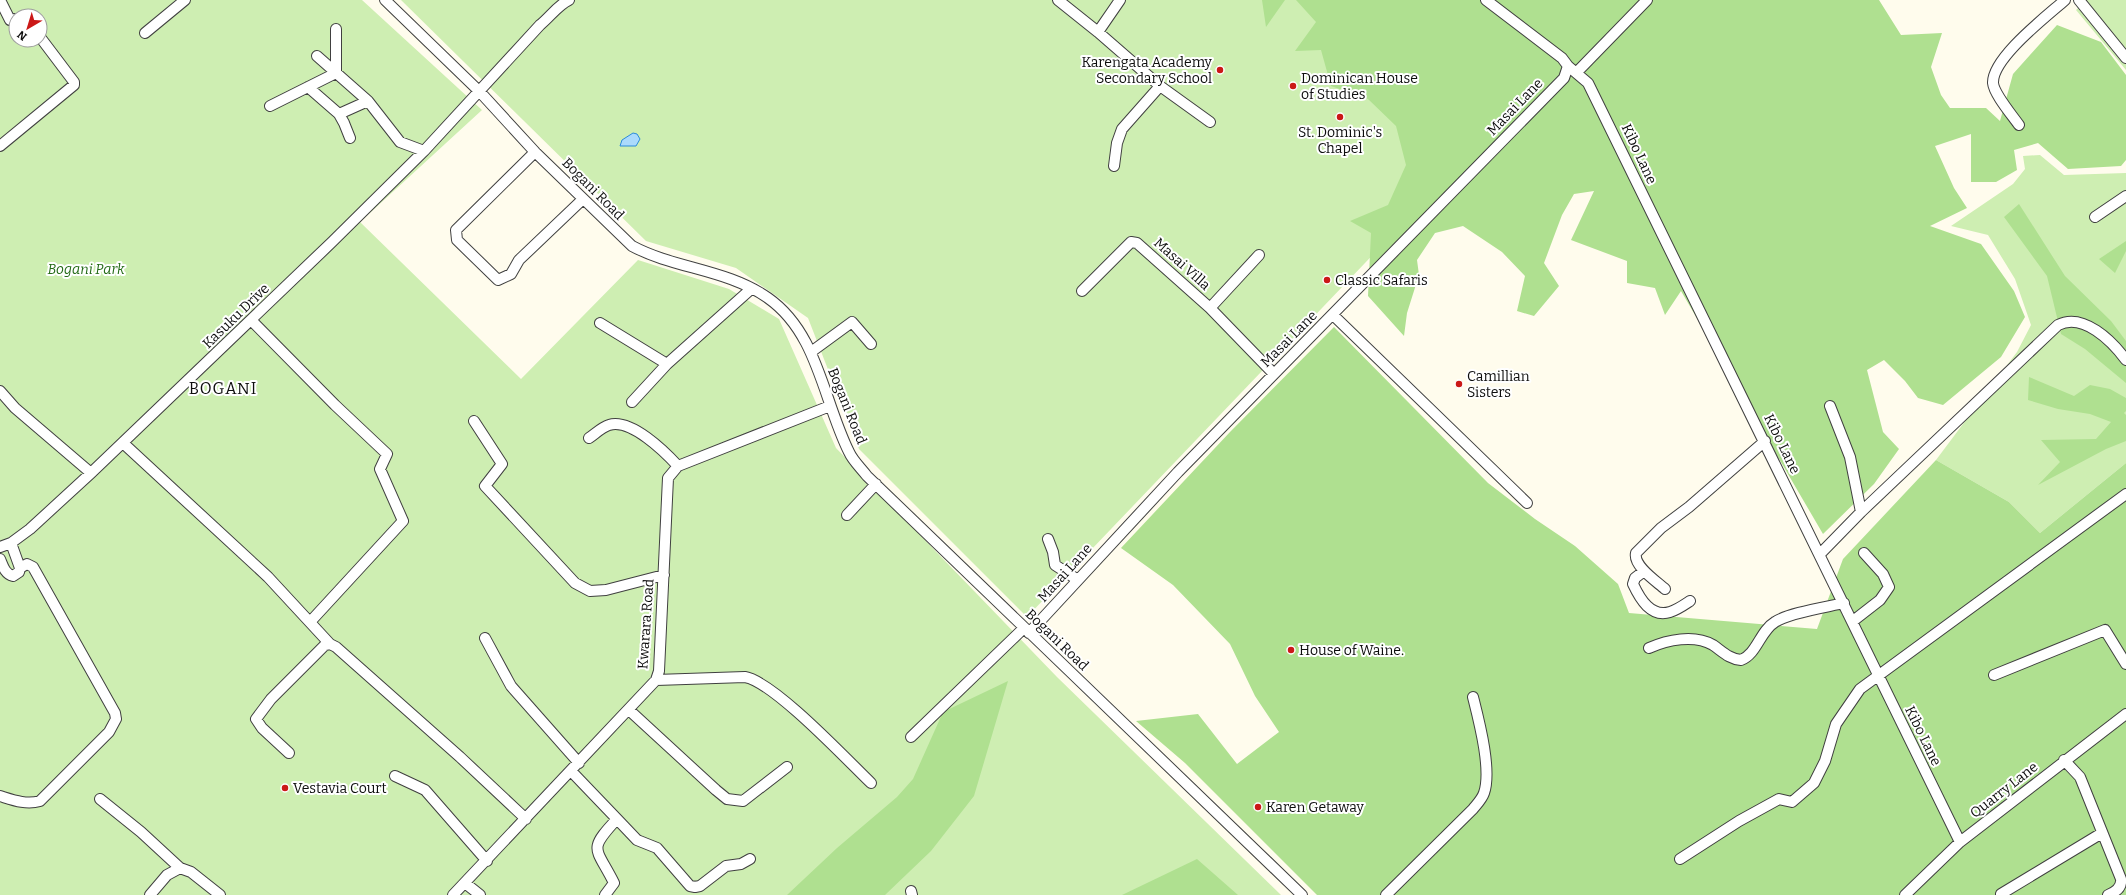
<svg xmlns="http://www.w3.org/2000/svg" width="2126" height="895" font-family="Bitter,serif">
<rect width="100%" height="100%" fill="#fffced"/>
<path fill="#ceeeb2" fill-rule="evenodd" d="M0 0H362L482 110 360 222 521 379 638 260 729 289 779 319 836 448 1057 677 1281 895H0ZM16 16H40V40H16Z
M401 0H1474L1555 64 1027 617 859 449 808 318 736 268 646 241Z
M2086 0H2126V70L2076 10Z
M2040 155 2064 175 2126 173V463L2040 533 2009 502 1936 460 2017 352 2031 325 2015 279 1988 235 1951 226 2013 184 2025 169 2023 156Z"/>
<path fill="#afe090" d="M1262 0H1285L1266 27Z
M1296 0H1879L1901 35 1942 33 1931 67 1941 95 1950 108H1986L2000 121 2013 74 2057 25 2101 42 2126 75V160L2121 166 2068 169 2038 143 2014 150 2017 170 1996 182H1971V134L1935 146 1954 188 1967 208 1930 226 1981 244 2014 291 2025 317 2001 357 1943 405 1918 398 1905 381 1884 360 1867 370 1883 432 1899 449 1874 484 1823 534 1681 291 1665 315 1655 288 1627 283V261L1571 240 1594 191 1574 194 1562 215 1544 263 1559 286 1534 316 1517 311 1525 276 1502 252 1463 226 1435 233 1417 260 1419 275 1407 313 1404 336 1368 296 1371 233 1350 221 1388 205 1406 165 1396 126 1368 99 1331 86 1321 50 1295 51 1316 22Z
M2019 204 2065 276 2111 321 2126 341V383L2085 349 2061 334 2047 276 2004 217Z
M2126 241V251L2115 273 2099 259Z
M1334 327 1488 483 1535 519 1575 546 1618 584 1629 613 1817 629 1843 559 1936 460 2009 502 2040 533 2126 463V895H1317L1185 763 1136 721 1198 714 1237 764 1279 732 1255 696 1230 644 1173 585 1121 548 1230 432Z
M2029 377 2074 396 2090 385 2110 389 2126 398V411L2124 413 2126 415V441L2106 449 2038 485 2060 462 2041 440 2096 439 2111 422 2090 414 2058 409 2028 400Z
M1008 681 974 796 931 851 885 895H787L837 848 897 797 913 779 943 712Z
M1197 859 1238 895H1122Z"/>
<path fill="#abdafc" stroke="#2b8bdb" d="M633 133 637 134 640 139 636 146H620L622 140Z"/>
<g fill="none" stroke-linecap="round" stroke-linejoin="round">
<defs>
<path id="minor" d="M0 0 10 20 16 19
M385 0 480 92 535 152 632 246C675 269 727 269 768 298 818 333 823 400 849 452 853 461 861 468 867 476L1302 895
M1058 0 1098 32 1160 86 1122 129 1117 143 1114 166
M1486 0 1562 58 1568 66 1588 83 1960 842
M2079 0 2126 58
M1098 32 1120 0
M145 33 185 0
M317 56 368 101 400 142 424 151
M1577 72 1647 0
M1160 86 1210 122
M308 87 339 114 368 101
M270 106 336 73V29
M339 114 344 123 350 138
M2019 125C2012 115 1994 94 1993 83 1992 58 2047 16 2065 0
M0 146 74 85V82L40 37
M535 152 456 230 457 240 498 280 511 274 519 260 583 199
M2095 217 2126 196
M1082 291 1131 242 1137 243 1210 308 1274 374
M1210 308 1259 255
M1333 315 1527 503
M251 320 335 405 387 454 380 469 403 521 310 622
M600 323 667 364
M811 352 852 322 871 344
M0 391 15 408 91 473
M632 402 667 364 751 289
M1830 406 1850 457 1861 512
M474 421 502 464 485 486 575 583 590 591 606 590 664 575
M589 438C595 434 602 427 609 425 631 418 665 452 678 466
M123 443 268 577 330 644
M847 515 876 484
M1048 539 1053 552 1055 565 1078 580
M0 547 11 543 30 529 91 473 332 242 424 151 540 25C550 17 558 5 569 0
M1820 554 1861 512 2058 325C2083 312 2112 341 2126 360
M0 559C3 566 5 574 13 576L19 572 20 568 11 543
M1644 571 1635 578 1633 584C1640 599 1651 618 1670 612 1677 610 1684 605 1690 601
M1665 589C1656 581 1633 566 1636 553L1661 528 1689 507 1765 441
M1853 621 1880 600 1889 587 1883 574 1864 553
M1029 633 1178 472 1564 78 1568 66
M485 638 511 686 579 763
M1649 648C1667 640 1694 634 1713 645 1722 651 1729 659 1741 660 1757 654 1760 631 1775 622 1788 613 1827 607 1844 603
M1994 675 2105 630 2126 664
M656 680 745 677C774 682 847 760 871 783
M629 710 716 790 727 799 743 801 787 767
M911 737 1024 628
M289 753 262 728 256 719 271 699 325 645 330 644 336 647 460 757 526 819
M2064 760 2080 777 2121 879C2122 887 2116 892 2108 895
M571 771 617 819C587 851 596 847 614 883L605 895
M395 776 425 790 487 861
M0 796C13 800 26 805 40 801L109 732 116 719 115 713 33 567 27 564 20 568
M100 799 141 832 180 868
M617 819 637 840 657 848 690 886 695 887 700 886 726 866 741 864 750 859
M1680 859 1739 821 1779 799 1792 802 1814 783 1825 761 1836 724 1860 689 2126 494
M465 883 480 895
M911 891 912 895
M2001 894 2102 833
M150 895 167 875 180 868 191 872 220 895
M453 895 656 680 659 671 668 478 678 466 830 406
M1386 895 1473 809C1477 804 1482 799 1484 793 1492 770 1479 721 1473 697
M1905 895 1960 842 2126 714"/>
</defs>
<use href="#minor" stroke="#404040" stroke-width="12"/>
<use href="#minor" stroke="#fff" stroke-width="10"/>
</g>
<g fill="#cb1817" stroke="#fff" stroke-width="1.5">
<circle cx="1220" cy="70" r="4"/>
<circle cx="1293" cy="86" r="4"/>
<circle cx="1340" cy="117" r="4"/>
<circle cx="1327" cy="280" r="4"/>
<circle cx="1459" cy="384" r="4"/>
<circle cx="1291" cy="650" r="4"/>
<circle cx="285" cy="788" r="4"/>
<circle cx="1258" cy="807" r="4"/>
</g>
<g text-anchor="middle" dominant-baseline="central" stroke-width="4" stroke-linejoin="round" paint-order="stroke">
<g font-size="14" fill="#0d0d0d" stroke="#fff" text-anchor="start">
<text x="1212" y="62" text-anchor="end">Karengata Academy<tspan x="1212" dy="16">Secondary School</tspan></text>
<text x="1301" y="78">Dominican House<tspan x="1301" dy="16">of Studies</tspan></text>
<text x="1340" y="132" text-anchor="middle">St. Dominic's<tspan x="1340" dy="16">Chapel</tspan></text>
<text x="1335" y="280">Classic Safaris</text>
<text x="1467" y="376">Camillian<tspan x="1467" dy="16">Sisters</tspan></text>
<text x="1299" y="650">House of Waine.</text>
<text x="293" y="788">Vestavia Court</text>
<text x="1266" y="807">Karen Getaway</text>
</g>
<g font-size="14" fill="#0d0d0d" stroke="#fff">
<text transform="translate(1515 107) rotate(-46)">Masai Lane</text>
<text transform="translate(1639 154) rotate(65)">Kibo Lane</text>
<text transform="translate(593 189) rotate(45)">Bogani Road</text>
<text transform="translate(1182 264) rotate(42)">Masai Villa</text>
<text transform="translate(236 316) rotate(-44)">Kasuku Drive</text>
<text transform="translate(1289 339) rotate(-45)">Masai Lane</text>
<text transform="translate(847 406) rotate(68)">Bogani Road</text>
<text transform="translate(1782 444) rotate(64)">Kibo Lane</text>
<text transform="translate(1065 573) rotate(-48)">Masai Lane</text>
<text transform="translate(646 624) rotate(-86)">Kwarara Road</text>
<text transform="translate(1057 640) rotate(44)">Bogani Road</text>
<text transform="translate(1923 736) rotate(64)">Kibo Lane</text>
<text transform="translate(2004 790) rotate(-38)">Quarry Lane</text>
</g>
<g font-size="14" font-style="italic" fill="#246b17" stroke="#fff">
<text x="86" y="269">Bogani Park</text>
</g>
<g font-size="16" letter-spacing="1" fill="#0d0d0d" stroke="#fff">
<text x="223" y="388">BOGANI</text>
</g>
</g>
<g transform="translate(28 28) rotate(218)"><circle r="19" fill="#ffffff" stroke="#9e9e9e"/>
<path d="M0-3L7 15L0 10L-7 15Z" fill="#cb1817"/>
<text y="-6" font-size="11" font-weight="bold" text-anchor="middle" fill="#0d0d0d">N</text>
</g>
</svg>
